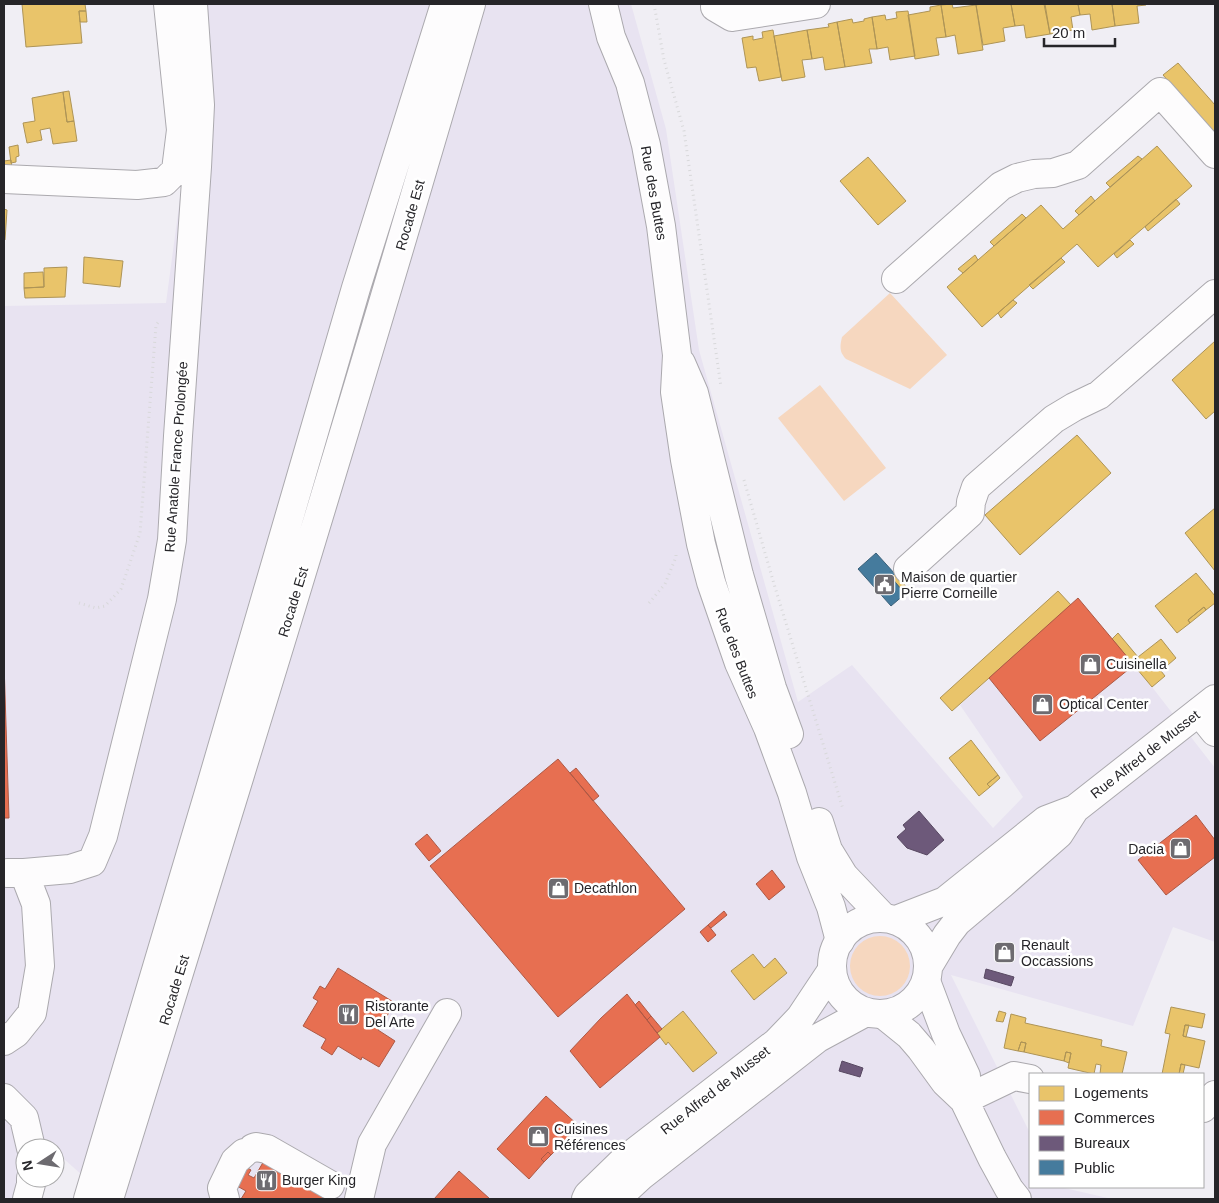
<svg xmlns="http://www.w3.org/2000/svg" width="1219" height="1203" font-family="Helvetica,sans-serif">
<rect width="100%" height="100%" fill="#f0eef4"/>
<path fill="#e8e3f1" d="M206 4H631L666 129 699 350 798 702 852 665 993 828 1023 797 960 705 1078 598 1152 687 1215 768V942L1173 927 1133 1026 951 975 1030 1133V1187H1060L1112 1199H109L55 1151V1148H25V1178H45L38 1199H4V306L166 303Z"/>
<path fill="#f6d7bf" d="M890 293 947 355 910 389 846 359C839 352 840 346 842 337Z
M820 385 886 468 844 501 778 418Z
M850 966a30 30 0 1 1 60 0a30 30 0 1 1-60 0Z"/>
<path fill="#e9c46a" stroke="#ae9456" d="M22 4H85L86 11H79L82 43 26 47Z
M952 4 953 8 976 5 983 50 958 54 955 35 946 37 941 5Z
M982 4H1011L1015 26 1003 28 1005 41 983 45 976 5Z
M1011 4H1045L1050 34 1026 38 1024 25 1015 26Z
M1044 4H1078L1080 15 1071 17 1073 30 1050 34Z
M1078 4H1112L1115 26 1092 30 1090 14 1080 15Z
M1112 4H1146V5L1137 6 1139 23 1115 26Z
M941 5 946 37 936 38 939 55 915 59 908 15 930 11V7Z
M79 11H86L87 22H80Z
M908 11 915 56 890 60 888 47 877 49 872 17 885 15 886 20 897 18 896 12Z
M872 17 877 49H869L872 63 845 67 837 22 852 19 853 23 864 21V19Z
M837 22 845 67 825 70 823 57 812 59 807 30 829 27 828 24Z
M773 30 781 77 759 81 756 67 747 68 742 38 753 36V40L763 38 762 32Z
M807 30 812 59 802 60 805 77 782 81 774 36Z
M1178 63 1215 105V134L1163 75Z
M69 91 74 121 67 122 63 92Z
M63 92 67 122 74 121 77 141 53 144 50 128 40 130 42 140 27 143 23 123 35 121 32 98Z
M18 145 19 156 16 157V162L11 163 9 147Z
M1157 146 1192 186 1098 267 1077 244 982 327 947 287 1041 205 1063 229Z
M1138 156 1142 159 1110 187 1106 183Z
M868 157 906 201 878 225 840 181Z
M11 160 12 169H4V161Z
M1091 196 1095 201 1079 215 1075 211Z
M1176 199 1180 204 1148 231 1145 227Z
M4 209 7 210 5 240H4Z
M1022 214 1026 218 994 246 990 242Z
M1130 240 1134 244 1117 258 1114 254Z
M975 255 978 260 963 273 958 269Z
M84 257 123 261 120 287 83 283Z
M1061 258 1065 262 1033 289 1029 285Z
M67 267 65 297 25 298 24 288 44 287V268Z
M43 272 44 287 24 288V273Z
M1013 300 1017 303 1001 318 998 313Z
M1215 341V411L1206 419 1172 380Z
M1077 435 1111 473 1020 555 985 515Z
M1215 508V571L1185 533Z
M1196 573 1215 596V603L1206 610 1204 607 1188 620 1190 623 1177 633 1155 606Z
M895 574 909 590 905 594 891 577Z
M1058 591 1071 605 952 711 940 698Z
M1204 607 1206 610 1190 623 1188 620Z
M1118 633 1138 657 1161 639 1176 658 1161 671 1165 676 1152 687 1112 639Z
M971 740 998 775 987 784 990 787 979 796 949 758Z
M998 775 1000 778 990 787 987 784Z
M753 954 764 968 775 958 787 973 754 1000 731 971Z
M1171 1007 1205 1014 1202 1028 1185 1025 1183 1036 1205 1041 1199 1068 1181 1064 1179 1074H1162L1170 1034 1165 1033Z
M683 1011 717 1053 693 1072 668 1042 666 1045 657 1033Z
M999 1011 1006 1013 1003 1022 996 1021Z
M1011 1014 1026 1018 1025 1023 1102 1040 1101 1046 1127 1052 1122 1074H1100L1101 1065 1096 1064 1094 1074 1068 1068 1071 1053 1066 1052 1064 1061 1024 1052 1026 1043 1021 1042 1018 1051 1004 1048Z
M1185 1025H1189L1186 1037 1183 1036Z
M1021 1042 1026 1043 1024 1052 1018 1051Z
M1066 1052 1071 1053 1069 1063 1064 1061Z
M1181 1064 1185 1065 1183 1074H1179Z"/>
<path fill="#e76f51" stroke="#ad5945" d="M1078 598 1134 665 1040 741 989 678Z
M4 663 9 818H4Z
M558 759 685 909 558 1017 430 866Z
M576 768 599 796 593 801 570 773Z
M1196 815 1215 840V857L1166 895 1138 860Z
M427 834 441 851 429 861 415 844Z
M772 870 785 887 769 900 756 884Z
M724 911 727 915 711 928 708 925Z
M708 925 716 935 708 942 700 932Z
M338 968 395 1003 378 1030 395 1041 379 1067 362 1057 361 1060 338 1046 332 1055 321 1048 326 1039 303 1026 318 1001 313 998 320 986 325 989Z
M627 994 660 1037 600 1088 570 1051 601 1018Z
M639 1001 651 1016 647 1020 635 1005Z
M651 1016 662 1029 657 1033 647 1020Z
M546 1096 579 1126 551 1155 548 1152 541 1159 544 1162 529 1179 497 1149Z
M548 1152 551 1155 544 1162 541 1159Z
M265 1159 324 1195 330 1199H241L246 1191 230 1182 241 1164 251 1170 248 1175 254 1178Z
M459 1171 490 1199H434Z"/>
<path fill="#6d597a" stroke="#584962" d="M919 811 944 840 927 855 907 848 897 837 906 829 903 825Z
M986 969 1014 977 1011 986 984 978Z
M842 1061 863 1068 860 1077 839 1071Z"/>
<path fill="#457b9d" stroke="#3c617a" d="M876 553 895 574 891 577 905 594 891 606 858 569Z"/>
<g fill="none" stroke-linecap="round" stroke-linejoin="round">
<defs>
<path id="minor" d="M603 4 611 37 630 83 646 145 661 226 677 355 675 392 685 460 701 544 711 582 739 663 768 728 792 793 811 857 831 907 840 941
M716 4 715 7 732 17 816 4
M4 179 137 185 164 182 176 170 181 130 168 4
M896 279 1001 186 1017 178 1034 174 1053 173 1078 165 1160 92 1215 154
M681 363 694 393 739 575 772 688 789 734
M908 569 970 513 971 502 976 487 1054 419 1074 407 1099 395 1215 294
M1199 712 1215 732
M819 822 828 850 844 876 883 917
M24 873 70 869 92 862 103 836 162 599 172 540 178 436 197 167 200 105 193 4
M926 981 946 1034 966 1076 964 1100
M883 1014 909 1035 921 1049 945 1082 964 1100 992 1158 1009 1189 1017 1199
M4 1041 16 1033 32 1013 40 966 36 904 24 873H7
M4 1098 24 1118 31 1148
M964 1100 1014 1076 1030 1079
M1203 1108 1215 1095
M253 1148 256 1147 267 1149 330 1185
M27 1199 31 1184V1178
M225 1199 222 1188 235 1161 244 1153
M359 1199 372 1144 447 1013"/>
<path id="major" d="M832 966a48 48 0 1 1 96 0a48 48 0 1 1-96 0Z
M896 920 945 901 1046 820 1075 809 1215 699
M929 965 947 935 957 922 1002 884 1059 834 1075 809
M586 1199 588 1195 623 1161 777 1042 800 1018 832 970
M616 1199 641 1176 818 1038 866 1012"/>
<path id="highway" d="M88 1199 210 789 356 288 445 4
M109 1199C232 802 355 404 471 4"/>
</defs>
<use href="#minor" stroke="#aba9ae" stroke-width="30"/>
<use href="#major" stroke="#aba9ae" stroke-width="30"/>
<use href="#highway" stroke="#aba9ae" stroke-width="30"/>
<path stroke="#d8d8da" stroke-width="3" stroke-dasharray="1 4" stroke-linecap="butt" d="M654 4 664 60 684 131 721 387
M744 480 774 584 843 809
M79 603 96 608 105 606 121 589 140 533 156 325 160 320
M649 603 665 584 676 557V554"/>
<use href="#minor" stroke="#fdfcfd" stroke-width="28"/>
<use href="#major" stroke="#fdfcfd" stroke-width="28"/>
<use href="#highway" stroke="#fdfcfd" stroke-width="28"/>
</g>
<defs>
<symbol id="civic-square" viewBox="-11 -11 22 22"><rect x="-9" y="-9" width="18" height="18" rx="4" fill="#6d6b70" stroke="#fff"/><path d="M-.6-6.5H3V-4.5H.6V-3L4-1V1h2V6H-6V1h2V-1L-.6-3ZM-1.2 2.5V6h2.4V2.5Z" fill="#fff"/></symbol>
<symbol id="shop-square" viewBox="-11 -11 22 22"><rect x="-9" y="-9" width="18" height="18" rx="4" fill="#6d6b70" stroke="#fff"/><path d="M-5-2.5h2.3a2.7 3.5 0 0 1 5.4 0H5L5.5 6h-11ZM-1.5-2.5h3a1.5 2.3 0 0 0-3 0Z" fill="#fff"/></symbol>
<symbol id="restaurant-square" viewBox="-11 -11 22 22"><rect x="-9" y="-9" width="18" height="18" rx="4" fill="#6d6b70" stroke="#fff"/><path d="M-5-6h1v4h1v-4h1v4h1v-4h1v5L-1.5 .5V6h-2V.5L-5-1ZM5-6V6H3V1.5H1.5Q1.5-4 5-6Z" fill="#fff"/></symbol>
</defs>
<g fill-rule="evenodd">
<use href="#civic-square" x="872" y="572" width="25" height="25"/>
<use href="#shop-square" x="1078" y="652" width="25" height="25"/>
<use href="#shop-square" x="1030" y="692" width="25" height="25"/>
<use href="#shop-square" x="1168" y="836" width="25" height="25"/>
<use href="#shop-square" x="546" y="876" width="25" height="25"/>
<use href="#shop-square" x="992" y="940" width="25" height="25"/>
<use href="#restaurant-square" x="336" y="1002" width="25" height="25"/>
<use href="#shop-square" x="526" y="1124" width="25" height="25"/>
<use href="#restaurant-square" x="254" y="1168" width="25" height="25"/>
</g>
<g text-anchor="middle" dominant-baseline="central" stroke-width="5" stroke-linejoin="round" paint-order="stroke">
<g font-size="14" fill="#262529" stroke="#fff">
<text transform="translate(654 193) rotate(80)">Rue des Buttes</text>
<text transform="translate(410 215) rotate(-74)">Rocade Est</text>
<text transform="translate(176 457) rotate(-86)">Rue Anatole France Prolongée</text>
<text transform="translate(293 602) rotate(-73)">Rocade Est</text>
<text transform="translate(737 653) rotate(69)">Rue des Buttes</text>
<text transform="translate(1145 754) rotate(-38)">Rue Alfred de Musset</text>
<text transform="translate(174 990) rotate(-73)">Rocade Est</text>
<text transform="translate(715 1090) rotate(-38)">Rue Alfred de Musset</text>
</g>
<g font-size="14" fill="#262529" stroke="#fff" text-anchor="start">
<text x="901" y="577">Maison de quartier<tspan x="901" dy="16">Pierre Corneille</tspan></text>
<text x="1106" y="664">Cuisinella</text>
<text x="1059" y="704">Optical Center</text>
<text x="1164" y="849" text-anchor="end">Dacia</text>
<text x="574" y="888">Decathlon</text>
<text x="1021" y="945">Renault<tspan x="1021" dy="16">Occassions</tspan></text>
<text x="365" y="1006">Ristorante<tspan x="365" dy="16">Del Arte</tspan></text>
<text x="554" y="1129">Cuisines<tspan x="554" dy="16">Références</tspan></text>
<text x="282" y="1180">Burger King</text>
</g>
</g>
<rect width="1219" height="1203" fill="none" stroke="#262529" stroke-width="10"/>
<rect x="1029" y="1073" width="175" height="115" fill="#ffffff" stroke="#a8a8a9"/>
<rect x="1039" y="1086" width="25" height="15" fill="#e9c46a" stroke="#a8a8a9"/>
<text x="1074" y="1098" font-size="15" fill="#262529">Logements</text>
<rect x="1039" y="1110" width="25" height="15" fill="#e76f51" stroke="#a8a8a9"/>
<text x="1074" y="1123" font-size="15" fill="#262529">Commerces</text>
<rect x="1039" y="1136" width="25" height="15" fill="#6d597a" stroke="#a8a8a9"/>
<text x="1074" y="1148" font-size="15" fill="#262529">Bureaux</text>
<rect x="1039" y="1160" width="25" height="15" fill="#457b9d" stroke="#a8a8a9"/>
<text x="1074" y="1173" font-size="15" fill="#262529">Public</text>
<g transform="translate(40 1163) rotate(258)"><circle r="24" fill="#ffffff" stroke="#a8a8a9"/>
<path d="M0-4L9 19L0 12L-9 19Z" fill="#6d6b70"/>
<text y="-8" font-size="14" font-weight="bold" text-anchor="middle" fill="#262529">N</text>
</g>
<path d="M1044 38v8h71v-8" fill="none" stroke="#262529" stroke-width="2.5"/>
<text x="1052" y="38" font-size="15" fill="#262529" stroke="#ffffff" stroke-width="4" paint-order="stroke">20 m</text>
</svg>
